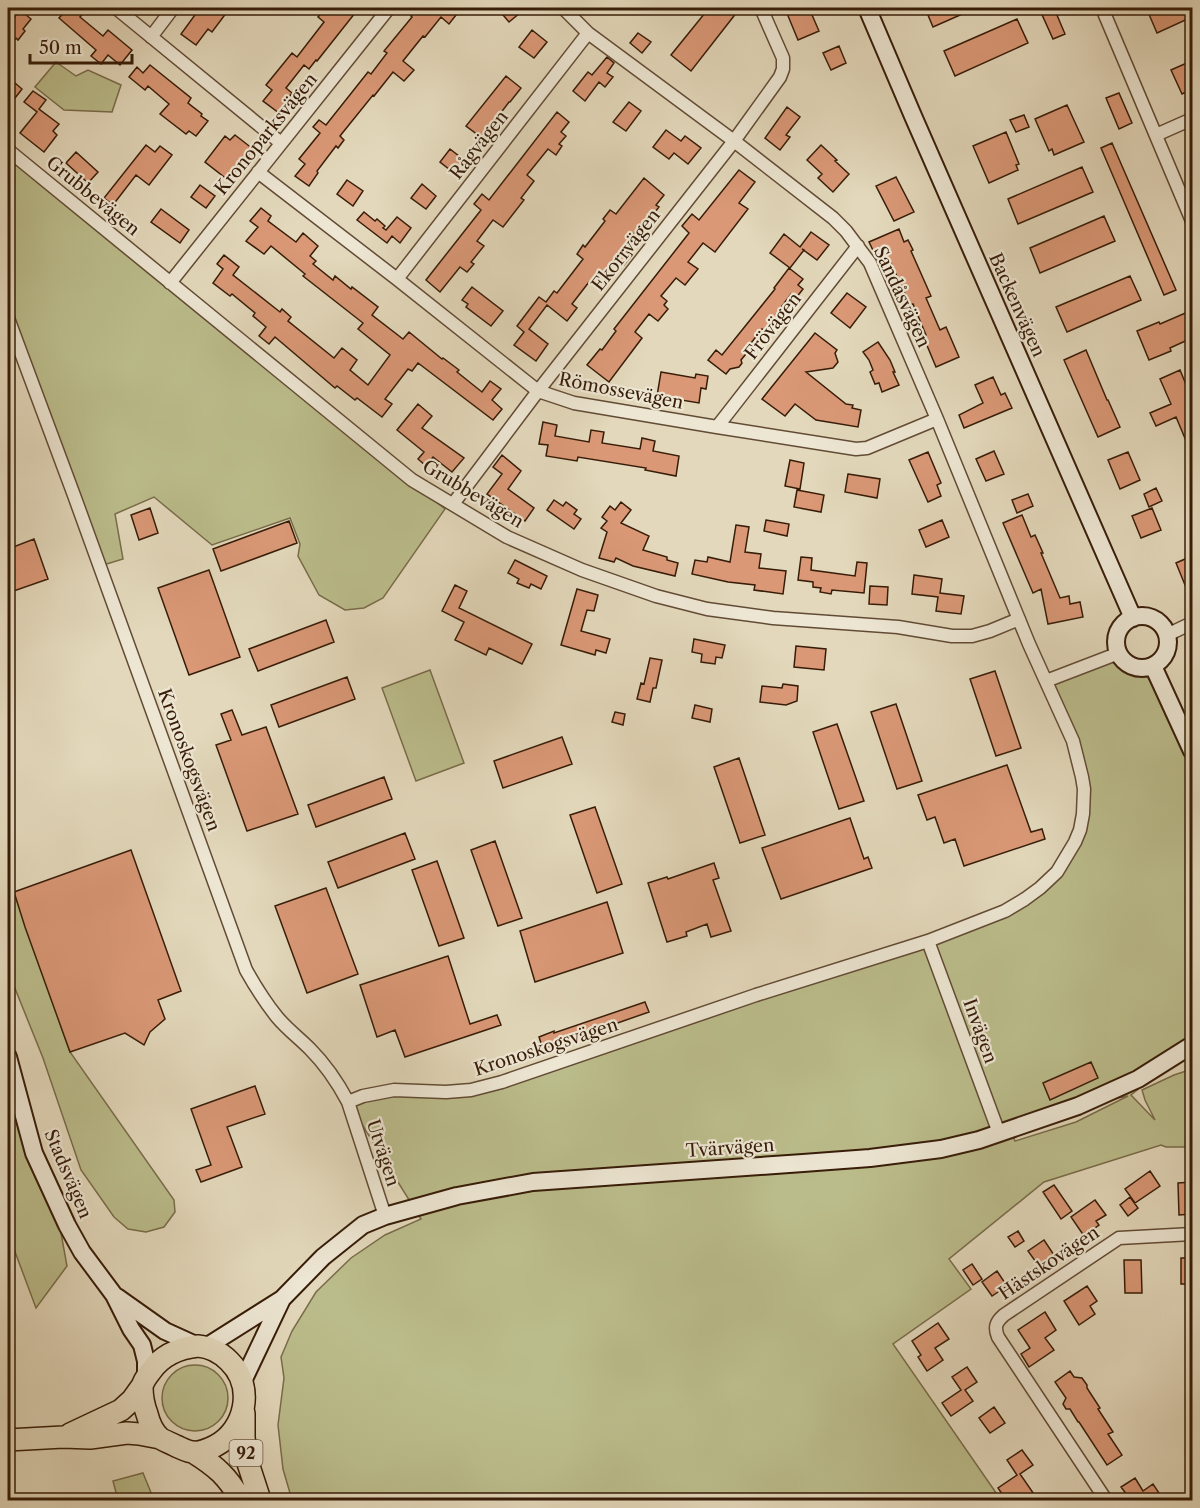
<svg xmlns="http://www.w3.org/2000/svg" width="1200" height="1508" font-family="'Libre Caslon Text',serif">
<rect width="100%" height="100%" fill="#e3d8bb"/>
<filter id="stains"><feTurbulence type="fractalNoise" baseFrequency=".00333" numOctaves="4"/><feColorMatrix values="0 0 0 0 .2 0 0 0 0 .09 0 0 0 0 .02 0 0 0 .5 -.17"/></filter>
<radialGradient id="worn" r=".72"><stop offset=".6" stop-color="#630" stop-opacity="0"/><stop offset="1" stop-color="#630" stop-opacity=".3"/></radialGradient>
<path fill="#bbbc8b" stroke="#796c4a" stroke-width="1.5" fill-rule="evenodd" d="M56 62 76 76 88 70 121 85 112 112 64 110 35 87Z
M8 151 170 286 445 509 383 598 364 608 345 610 319 595 298 556 300 544 290 518 212 545 154 497 115 514 123 559 100 566 8 318Z
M1119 653C1129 666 1137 670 1153 666L1192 751V1046L1131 1095 1155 1120 1145 1100 1142 1090 1174 1075 1192 1069V1147H1166L1161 1145 1044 1182 949 1259 971 1289 893 1344 1001 1500H292L283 1469 278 1425 284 1378 281 1357 292 1331 316 1292 351 1258 385 1235 421 1219 348 1102 363 1096 471 1090 928 941 1040 888 1075 842 1084 789 1046 681ZM1128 1096 1076 1122 1015 1141 1010 1129 1078 1106Z
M430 670 464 763 416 781 382 688Z
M8 875 70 1052 174 1200 175 1212 164 1227 146 1232 128 1229 114 1217 81 1170 43 1058 8 971Z
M8 1057 48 1199 61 1233 67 1266 36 1308 8 1233Z
M162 1398a33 33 0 1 1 66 0a33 33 0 1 1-66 0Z
M143 1473 154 1500H118L113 1481Z"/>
<path fill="#da9876" stroke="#371c08" stroke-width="1.5" d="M68 8H87L80 17 103 36 108 30 132 50 120 65 108 55 101 64 91 56 96 50 59 18Z
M200 8H230L212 32 208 29 196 45 181 34Z
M326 8H359L317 61 316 60 309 69 304 65 286 88 292 93 284 103 286 105 279 113 263 101 272 90 266 85 292 53 297 57 324 22 318 17Z
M418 8H449H448L456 15 449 24 441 17 425 37 423 36 403 61 414 70 404 81 393 72 374 96 373 95 340 136 344 140 338 148 336 146 317 171 318 173 309 186 295 176 305 164 299 159 320 133 313 127 319 120 326 125 368 72 371 74 387 53 384 51 412 17 411 16Z
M497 8H526L509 22Z
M709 8H732L737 12 691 71 671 55Z
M793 8H809L819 31 798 40 786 11Z
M925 8H976L933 27Z
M1039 8H1054L1065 34 1053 39Z
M1159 8H1192V17L1157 33 1148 12Z
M20 10 31 19 23 29 25 31 18 40 16 38 8 48V25Z
M1017 19 1028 43 955 76 944 51Z
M532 30 547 42 534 58 519 47Z
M638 33 651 42 642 53 630 43Z
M839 46 846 63 831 70 823 53Z
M607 57 614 63 607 73 613 77 605 87 599 82 585 101 573 91 588 72 592 75Z
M1189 62 1192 70V89L1182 94 1171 70Z
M150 65 191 98 188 103 202 114 201 116 208 121 196 136 189 131 186 134 160 114 169 104 148 86 145 90 129 77 137 67 143 73Z
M506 76 521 88 510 102H509L482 138 466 126Z
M8 77 22 89 8 107Z
M33 91 46 100 39 109 59 124 53 131 57 135 44 152 20 133 37 112 24 102Z
M1119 93 1132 123 1119 129 1106 98Z
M629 102 641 111 626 131 613 122Z
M1067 105 1084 142 1054 155 1052 149 1049 151 1035 119Z
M787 107 800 117 786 135 790 137 780 150 765 138Z
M557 112 569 122 561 132 566 136 559 144 562 146 556 155 548 149 527 175 534 181 521 198 524 200 503 227 493 220 477 241 484 246 471 262 474 264 467 272 460 267 440 292 426 280 481 210 474 204 482 194 489 200Z
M1024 115 1029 127 1016 132 1010 120Z
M666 130 681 141 685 136 701 148 688 164 674 153 669 159 653 147Z
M1006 132 1019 164 1016 165 1018 170 989 183 973 146Z
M235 135 253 149 228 180 205 162 225 136 230 140Z
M1112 143 1176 290 1164 295 1101 148Z
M146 145 155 152 160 146 172 155 149 185 136 175 113 205 104 198Z
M821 145 837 160 835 161 849 174 833 192 818 178 822 174 807 160Z
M450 149 464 160 454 173 440 162Z
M76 152 98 172 88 183 66 163Z
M1082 167 1093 192 1018 224 1008 199Z
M739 170 755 182 739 203 748 209 715 252 703 243 688 262 698 269 685 285 676 278 661 296 667 301 664 305 668 309 658 321 649 314 635 332 642 338 609 382 587 365 600 349 602 350 616 331 614 329 689 233 682 226 692 214 699 220Z
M896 177 914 212 894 221 876 186Z
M644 178 664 195 656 205 659 207 652 216 657 220 650 229 642 223 623 248 632 255 624 265 615 258 594 285 589 282 572 304 577 308 567 321 547 305 529 329 548 344 536 361 514 345 524 332 517 326 539 297 546 302 554 291 557 293 583 259 577 254 583 245 585 247 605 221 603 219 610 210 616 214Z
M347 180 363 191 353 206 337 194Z
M422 184 436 196 426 209 411 198Z
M200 185 215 196 206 208 191 197Z
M261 208 271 216 268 221 296 242 303 233 318 246 310 256 316 261 313 264 333 280 335 276 351 289 352 287 378 307 372 315 403 339 409 332 442 359 443 358 459 370 457 372 482 392 490 381 501 389 492 400 502 409 493 420 418 363 412 371 408 369 385 399 392 404 382 417 357 398 355 400 337 386 335 388 275 337 269 344 259 336 266 327 253 316 255 313 232 294 230 296 213 283 223 269 217 264 224 255 239 267 233 275 280 312 282 309 291 317 288 321 334 358 342 348 357 360 350 370 368 385 390 355 358 329 363 323 303 276 305 274 271 246 264 254 246 241 258 227 250 221Z
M161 209 189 230 180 243 151 222Z
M364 212 375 221 377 219 385 226 383 228 386 230 397 217 411 228 400 243 392 236 387 243 357 220Z
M1104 216 1115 241 1040 273 1030 248Z
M899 229 904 242 908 240 913 250 911 251 931 296 926 298 940 330 946 327 959 357 936 367 923 336 926 335 913 304 910 305 891 263 881 267 869 242Z
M811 232 829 245 817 260 802 249 804 250 790 268 770 253 784 234 800 247Z
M789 268 803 279 798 285 803 289 796 298 791 294 776 314 779 316 772 325 770 323 764 330 762 329 748 347 750 349 741 360 742 363 739 367 730 369 726 374 708 360 716 350 722 355 775 289 774 288Z
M1130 276 1141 300 1067 332 1056 307Z
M472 287 503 311 491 326 466 307 468 304 462 300Z
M847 293 866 307 850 328 831 313Z
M1190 311 1192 317V338L1170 348 1171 351 1149 360 1137 331 1159 322 1160 324Z
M815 333 837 350 835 353 838 362 833 368 806 372 846 404 853 405 852 408 861 410 858 427 816 420 795 404 785 416 762 399Z
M878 342 890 360 895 372H893L899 385 882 392 879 383 875 384 870 372 873 370 869 360 863 352Z
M1086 350 1107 400H1108L1120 427 1098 437 1064 360Z
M1180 370 1192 399V455L1176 417 1156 426 1150 413 1171 404 1160 379Z
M661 372 695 378 696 374 708 376 706 389 701 388 699 403 657 396Z
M993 377 1001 395 1005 393 1012 408 964 428 959 415 983 403 975 385Z
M418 404 432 416 422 428 464 458 452 472 433 457 426 466 418 459 424 452 397 430Z
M543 422 557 425 555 436 589 442 591 430 604 432 602 443 640 449 642 438 655 441 653 451 679 456 676 476 645 470 646 468 578 457 577 461 546 456 548 445 539 444Z
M994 451 1004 474 986 481 976 459Z
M928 452 941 483 937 485 941 496 928 502 909 460Z
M1128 452 1140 480 1120 489 1108 460Z
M502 455 521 471 508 489 534 508 525 521 487 494 502 474 493 467Z
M790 460 804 463 800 489 785 486Z
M848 474 880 479 877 498 845 492Z
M1156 488 1162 501 1149 507 1144 494Z
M797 490 824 495 821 512 794 507Z
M1028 494 1033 506 1017 513 1012 500Z
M554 500 563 506 566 502 577 510 574 514 581 519 574 529 547 510Z
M621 502 631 510 621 523 649 536 643 550 667 557V560L678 563 675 576 633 566 616 558 614 562 599 558 607 532 601 528 607 521 602 517 610 506 615 510Z
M150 508 158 533 139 540 131 515Z
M1152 508 1161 530 1141 538 1132 516Z
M1022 515 1031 537 1035 535 1043 553H1041L1060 598 1069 596 1070 604 1080 602 1083 617 1048 624 1041 589 1033 593 1003 523Z
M766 520 789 524 787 536 764 531Z
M942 520 949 537 926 547 919 530Z
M289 521 297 543 221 571 213 549Z
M736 525 749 527 745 552 761 554 759 568 786 571 783 594 754 590 755 585 728 582 692 574 695 560 707 562 708 557 730 562Z
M34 539 48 579 8 593V549Z
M1192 556V602L1176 563Z
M801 557 812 558 811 570 855 576 857 562 867 563 864 593 832 590 831 594 820 592 821 588 813 587V582L798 580Z
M515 560 547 576 541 589 531 584 529 588 517 583 519 579 508 573Z
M209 570 240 657 189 675 158 588Z
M914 575 942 579 940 593 964 596 961 614 936 611 938 597 912 594Z
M455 585 467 591 459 608 532 644 522 664 489 648 486 655 455 640 464 622 442 611Z
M870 586 888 587 887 605 869 604Z
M577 589 598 595 594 611 587 610 581 631 610 639 606 653 596 650 595 655 561 645Z
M326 620 334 642 258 671 249 649Z
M694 639 725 645 722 658 716 657 715 664 701 662 702 654 692 652Z
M796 646 826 649 824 670 794 667Z
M650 658 662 660 656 688H653L650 702 637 699 641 683 644 684Z
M995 671 1021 748 996 756 970 679Z
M347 677 355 699 279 727 271 705Z
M783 684 798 686 797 701 786 705 760 702 762 686 782 688Z
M896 704 922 781 897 789 871 712Z
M695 705 712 709 710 722 692 718Z
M232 710 242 735 266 727 298 814 247 831 216 745 231 740 221 714Z
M615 712 625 714 623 725 612 722Z
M837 724 864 801 839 809 813 732Z
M562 737 572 764 503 788 494 761Z
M739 758 765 835 740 843 714 767Z
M1007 765 1031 832 1042 829 1045 839 964 866 955 839 944 843 935 817 927 820 918 795Z
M384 777 392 799 316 827 308 805Z
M595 807 622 884 597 893 570 815Z
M850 818 864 859 868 857 872 868 781 899 762 848Z
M405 833 415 859 338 888 328 862Z
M495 841 522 918 498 926 471 850Z
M131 850 181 991 158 1000 165 1019 150 1032 144 1045 125 1033 70 1052 25 927 14 892Z
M437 861 464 938 439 946 412 870Z
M714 863 719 878 713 880 731 931 711 937 707 924 686 932 687 936 667 942 648 883 667 877 668 879Z
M326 888 358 974 307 993 275 906Z
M607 902 623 953 535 982 520 931Z
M448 956 470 1024 497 1015 501 1025 405 1057 395 1030 377 1037 360 985Z
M645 1002 649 1012 543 1049 539 1037 554 1031V1033Z
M1091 1062 1098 1078 1050 1100 1043 1083Z
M255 1086 265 1114 227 1127 242 1167 201 1182 196 1170 211 1165 191 1109Z
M1150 1171 1160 1186 1135 1203 1125 1189Z
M1192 1182V1214L1179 1215 1178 1183Z
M1054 1185 1072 1211 1061 1219 1043 1192Z
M1130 1197 1138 1208 1128 1216 1120 1205Z
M1095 1200 1106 1215 1096 1221 1099 1225 1084 1236 1071 1217Z
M1018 1231 1024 1241 1015 1247 1008 1237Z
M1044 1240 1054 1255 1038 1265 1028 1251Z
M1181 1258H1192V1284H1181Z
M1124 1260H1141L1142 1293H1125Z
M972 1264 982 1279 973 1285 963 1270Z
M997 1271 1007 1286 992 1296 982 1282Z
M1087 1286 1097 1301 1090 1306 1095 1314 1079 1325 1064 1301Z
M1045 1312 1056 1330 1045 1338 1054 1350 1029 1367 1021 1354 1030 1348 1018 1330Z
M938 1323 949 1339 935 1348 943 1360 927 1371 918 1357 921 1355 912 1341Z
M967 1367 977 1382 965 1390 973 1401 951 1416 942 1403 961 1390 952 1377Z
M1070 1371 1074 1377 1082 1378 1087 1385V1388L1100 1408 1098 1409 1113 1432 1108 1434 1122 1455 1107 1465 1079 1422H1078L1070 1409H1066L1063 1404 1066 1398 1055 1382Z
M994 1407 1005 1423 990 1433 979 1418Z
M1022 1450 1033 1465 1020 1474 1038 1500H1006L998 1488 1017 1475 1007 1460Z
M1135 1478 1143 1491 1153 1484 1159 1493 1150 1500H1128L1130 1499 1121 1487Z"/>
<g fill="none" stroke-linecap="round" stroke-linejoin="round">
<defs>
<path id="street" d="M116 8 281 143
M1102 8 1192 221
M151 37 173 8
M1156 135 1192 119
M8 150 412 480 507 537 582 570 656 596 707 609 773 618 898 627 952 636H972L990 631 1019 619
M258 172 397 279 538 391 574 403 717 427 856 449 867 448 937 419
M397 279 588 33
M170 283 389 8
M8 318 75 498 246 970C255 986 265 1002 277 1017 287 1029 299 1038 310 1049 325 1064 338 1083 348 1102L385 1216
M717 427 858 246
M453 504 538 391 734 141 780 77 783 69V58L761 8
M1167 635 1192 623
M1046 681 1119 653
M928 941 999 1133
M348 1102 363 1096 394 1090 446 1092 471 1090 502 1082 756 995 928 941 1005 911 1025 899 1040 888 1057 872 1075 842 1080 830 1083 814 1084 789 1082 777 1073 741 1029 644 937 419 870 263 846 231 833 218 734 141 588 33 563 8
M1106 1500 998 1337C994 1327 996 1322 1004 1315L1119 1238 1192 1234"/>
<path id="secondary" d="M867 8 913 116 1133 618
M1116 642a26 26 0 1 1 52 0a26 26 0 1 1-52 0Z
M1153 666 1192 751
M8 1057 34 1153 67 1225 82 1252 114 1295 131 1329 142 1345 146 1361V1377
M117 1297 165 1331 198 1346
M206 1347 282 1299 323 1257 363 1225 385 1216 457 1196 533 1182 803 1163 870 1158 941 1149 979 1140 1078 1106 1138 1079 1192 1045
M243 1381 282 1299"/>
<path id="highway" d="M198 1346C211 1347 220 1352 229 1361 255 1386 246 1430 215 1446 209 1449 201 1453 193 1452 188 1452 181 1448 176 1446 171 1443 164 1441 160 1438 153 1432 149 1422 147 1414 144 1406 142 1395 142 1387 143 1381 147 1376 151 1371 162 1355 179 1348 198 1346Z
M244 1413V1437L246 1457 260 1500
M70 1434 121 1410 132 1400 142 1386
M8 1440 63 1437 90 1438 127 1433 139 1434 160 1438
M193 1452C217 1467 227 1476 241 1500"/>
</defs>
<use href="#street" stroke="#624b35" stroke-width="15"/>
<use href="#secondary" stroke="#371c08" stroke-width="20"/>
<use href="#highway" stroke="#371c08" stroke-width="24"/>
<use href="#street" stroke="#ede6d3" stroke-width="12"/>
<use href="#secondary" stroke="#ede6d3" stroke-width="16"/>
<use href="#highway" stroke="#e3d8bb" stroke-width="21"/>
</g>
<g text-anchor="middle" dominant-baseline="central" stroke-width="4.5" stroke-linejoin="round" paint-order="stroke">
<rect fill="#ede6d3" stroke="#6e5945" stroke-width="1.5" x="229.5" y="1440" width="33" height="26" rx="4.5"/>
<g font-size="16" font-weight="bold" fill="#371c08">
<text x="246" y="1453">92</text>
</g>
<g font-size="18" fill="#371c08" stroke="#ede6d3">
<text transform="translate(266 134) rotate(-51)">Kronoparksvägen</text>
<text transform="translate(479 145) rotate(-52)">Rågvägen</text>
<text transform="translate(93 196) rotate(39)">Grubbevägen</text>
<text transform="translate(626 250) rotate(-52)">Ekorrvägen</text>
<text transform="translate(902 297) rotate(65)">Sandåsvägen</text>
<text transform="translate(1017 305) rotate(66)">Backenvägen</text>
<text transform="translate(773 326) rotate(-52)">Frövägen</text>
<text transform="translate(621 391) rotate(11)">Römossevägen</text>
<text transform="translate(473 494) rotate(31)">Grubbevägen</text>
<text transform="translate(189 760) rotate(70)">Kronoskogsvägen</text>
<text transform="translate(980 1031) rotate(70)">Invägen</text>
<text transform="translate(546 1047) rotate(-18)">Kronoskogsvägen</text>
<text transform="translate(730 1148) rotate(-4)">Tvärvägen</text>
<text transform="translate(383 1153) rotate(72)">Utvägen</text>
<text transform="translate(68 1174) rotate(67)">Stadsvägen</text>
<text transform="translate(1049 1263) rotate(-34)">Hästskovägen</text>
</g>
</g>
<rect width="1200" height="1508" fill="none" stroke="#e3d8bb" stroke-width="30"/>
<rect x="9" y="9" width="1182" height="1490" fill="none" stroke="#371c08" stroke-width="3"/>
<rect x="15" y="15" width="1170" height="1478" fill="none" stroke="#371c08" stroke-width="1.5"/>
<path d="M30 54v9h102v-9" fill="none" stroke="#371c08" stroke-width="3"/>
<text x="39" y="54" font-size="18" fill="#371c08" stroke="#ede6d3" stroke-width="4.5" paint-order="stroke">50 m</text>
<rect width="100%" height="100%" filter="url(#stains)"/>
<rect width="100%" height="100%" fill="url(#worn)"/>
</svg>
